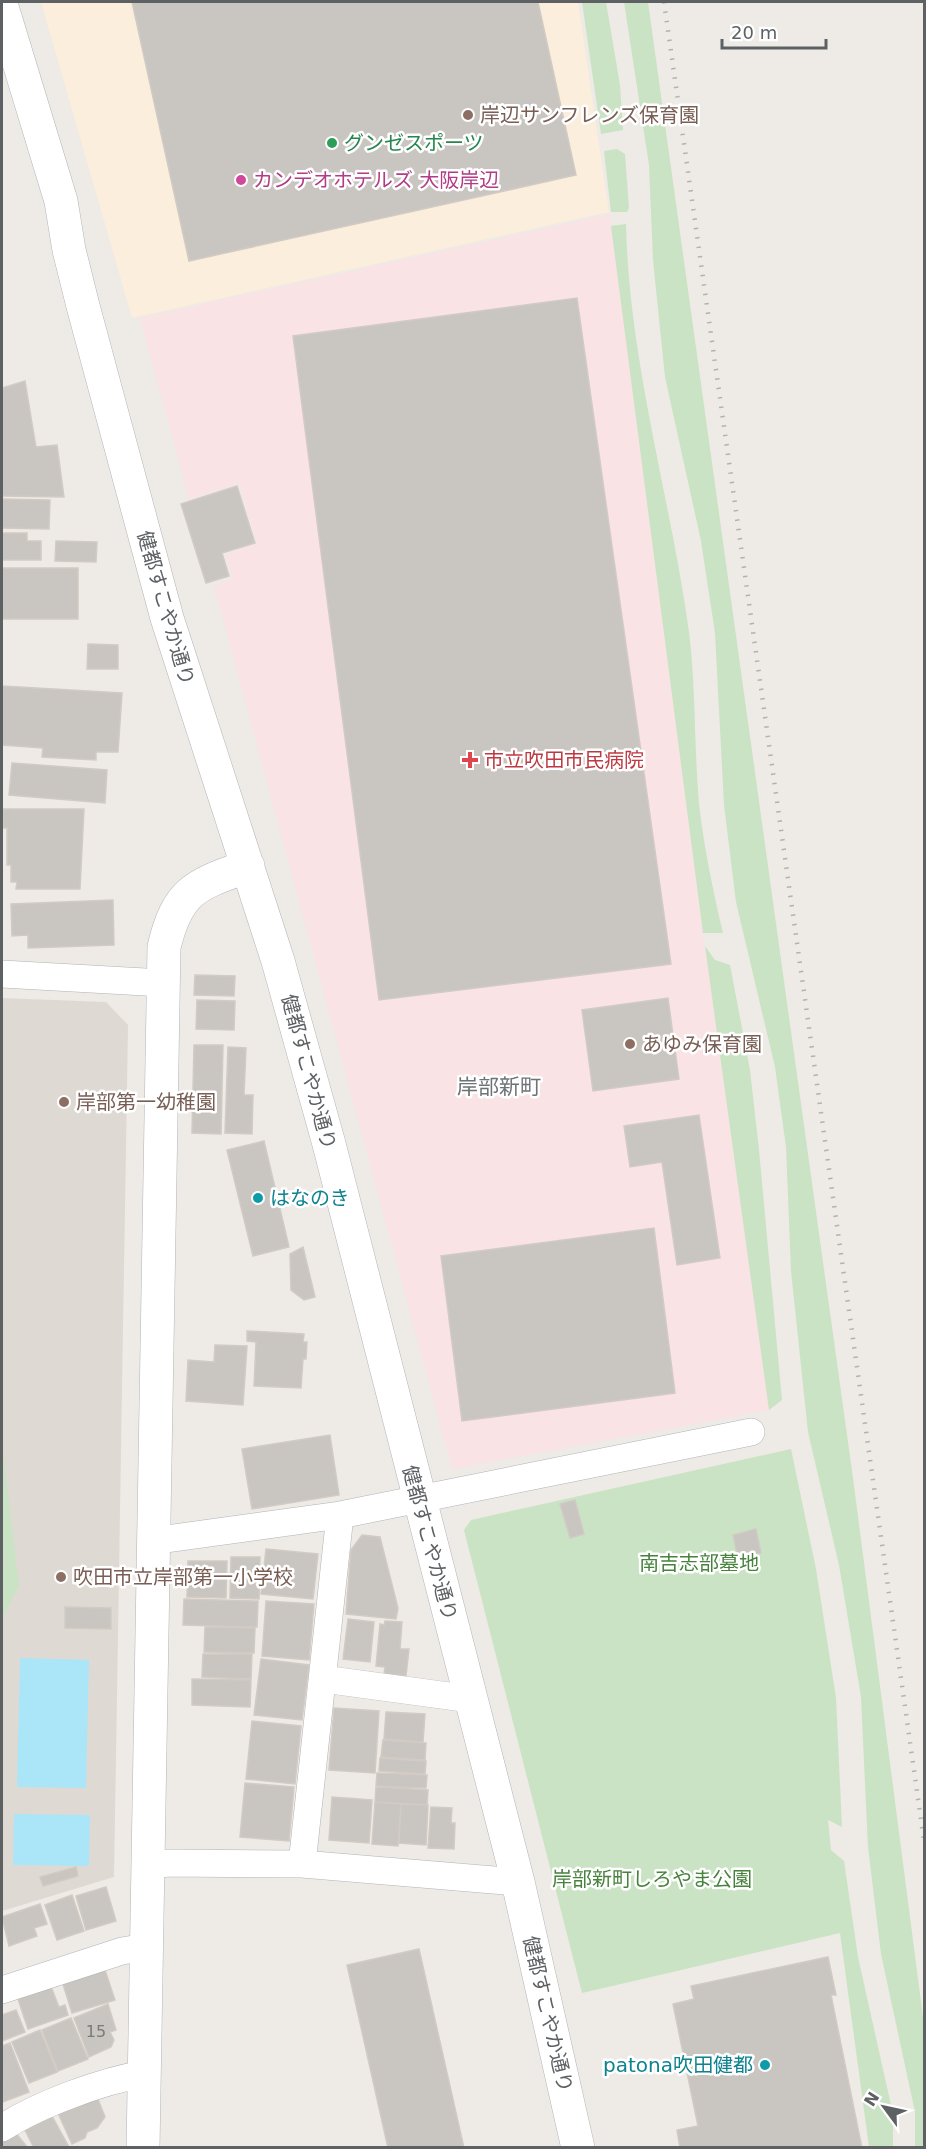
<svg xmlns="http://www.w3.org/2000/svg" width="926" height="2149" font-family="'DejaVu Sans','Noto Sans JP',sans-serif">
<rect width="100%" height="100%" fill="#eeeae5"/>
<path fill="#fbeedd" d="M41 2H578L609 212 132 318Z"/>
<path fill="#dedad3" d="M2 998 106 1002 128 1025 114 1877 2 1911Z"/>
<path fill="#f9e3e5" d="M610 214 703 933 769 1410 452 1469 214 586 233 578 225 555 257 543 239 483 189 499 140 318Z"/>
<path fill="#cae3c4" d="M582 2H606L620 85 623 130 601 134Z
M624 2H648L853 1478 924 2025V2147H915V2112L881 1954 868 1847 861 1697 839 1565 808 1432 791 1271 786 1147 775 1067 736 902 724 805 715 633 701 541 665 377 653 260 649 165Z
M617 149 625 154 629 208 627 212H611L604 151Z
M626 224C629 362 670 495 689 632 696 688 694 747 699 804 704 847 713 891 723 933H703L611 226Z
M705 946 715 960 730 965 750 1070 759 1150 782 1400 769 1410Z
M2 1443 19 1586 2 1619Z
M791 1449 816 1569 836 1698 842 1827 828 1820 831 1850 844 1861 858 1957 893 2114V2147H869L840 1933 582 1993 464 1530 471 1520Z"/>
<path fill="#abe5f8" d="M20 1658 89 1660 86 1788 17 1787Z
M14 1814 90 1815 89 1866 13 1865Z"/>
<path fill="#c9c5c1" stroke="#d2cbc4" stroke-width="1.5" d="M132 2H538L576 175 189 261Z
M577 298 671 964 379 1000 293 336Z
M25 381 36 447 57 445 64 497 2 496V388Z
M237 486 255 543 222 553 229 576 206 583 181 504Z
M2 499 50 500 49 529 2 528Z
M2 533H27V541H41V560H2Z
M56 541 97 542 96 562 55 561Z
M2 568H78V619H2Z
M88 644 118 645V669H87Z
M2 686 122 693 118 752H96V760L42 757 43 748 2 745Z
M12 763 107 770 105 803 9 795Z
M3 809H84L80 889H16L17 882H11V865H7V828H3Z
M113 900 114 945 28 948V935L12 936 11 904Z
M195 975 235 976 234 996 194 995Z
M668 998 679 1079 593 1091 582 1010Z
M197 1000 235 1001 234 1030 196 1029Z
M194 1045H223L221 1134 192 1133Z
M228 1047 246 1048 244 1095H253L252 1134 225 1133Z
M699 1115 720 1258 677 1265 662 1162 630 1167 624 1126Z
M264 1141 289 1247 253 1256 227 1150Z
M654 1228 675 1393 462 1421 441 1256Z
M303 1247 315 1297 304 1300 291 1290 290 1254Z
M247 1331 304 1334 303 1342H307L306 1359H303L301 1388 254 1386 256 1342 247 1341Z
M215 1345 247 1346 243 1405 186 1401 188 1360 214 1362Z
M330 1435 339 1495 252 1509 242 1449Z
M575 1500 584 1534 570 1538 560 1504Z
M756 1529 761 1553 738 1558 733 1535Z
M362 1535 380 1537 398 1608 396 1619 346 1614 351 1550Z
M266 1549 318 1554 313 1599 261 1594Z
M231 1557H260L259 1599 230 1598Z
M188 1561H227L226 1598 187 1597Z
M184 1599 258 1601 257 1627 183 1625Z
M266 1601 314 1604 309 1660 262 1656Z
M65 1607 111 1608V1629L65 1628Z
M348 1619 374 1622 370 1662 343 1659Z
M385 1621 402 1622 400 1649H409L406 1676 384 1674 385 1667 376 1666 380 1624 384 1625Z
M205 1627 255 1628 254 1653 204 1652Z
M203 1654H252L251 1679 202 1677Z
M261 1659 309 1665 302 1720 254 1715Z
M192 1679 251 1680 250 1707 192 1705Z
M334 1708 379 1711 375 1773 329 1770Z
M386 1712 425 1714 423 1742 384 1739Z
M252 1721 301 1726 295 1784 246 1779Z
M383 1740 426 1743 425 1760 381 1757Z
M380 1758 426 1761 425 1774 379 1771Z
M377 1773 427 1775 426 1788 376 1786Z
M245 1783 294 1787 289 1841 240 1837Z
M376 1787 428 1790 427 1805 375 1802Z
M332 1797 372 1800 369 1843 329 1840Z
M375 1802 401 1804 398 1846 372 1844Z
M401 1804 428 1805 426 1845 399 1843Z
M431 1807 452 1808 451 1823H455L454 1849 428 1848Z
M76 1867 78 1876 43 1886 40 1877Z
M106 1887 116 1921 86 1930 76 1896Z
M72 1895 84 1931 57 1940 45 1905Z
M40 1904 47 1924 34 1928 37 1936 9 1946 2 1917Z
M419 1949 464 2148H388L347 1965Z
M828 1957 836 1995H831L862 2148H680L677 2130 698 2126 673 2004 694 1999 691 1986Z
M104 1967 115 2000 72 2013 62 1981Z
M50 1984 59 2007 65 2005 68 2015 28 2029 17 1996Z
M108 2004 116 2030 110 2032 114 2040 111 2047 89 2057 74 2018Z
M16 2010 25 2032 2 2041V2015Z
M71 2018 88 2059 58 2071 42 2030Z
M40 2030 57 2072 29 2083 12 2042Z
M10 2043 29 2092 3 2102 2 2046Z
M96 2094 105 2117 97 2128 87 2132 85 2138 72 2144 57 2111Z
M52 2116 69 2147 34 2148 25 2130Z
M15 2132 28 2148H2V2143Z"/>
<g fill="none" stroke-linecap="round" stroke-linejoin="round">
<defs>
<path id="street" d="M2 974 163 983
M152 1541 340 1515 751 1432
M323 1679 471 1699
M302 1864 340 1515
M148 1865 169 1863 302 1864 518 1882
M2 1990 122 1951 146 1947
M2 2128C37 2105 101 2081 144 2074"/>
<path id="secondary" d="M2 7 61 201 69 250 83 306 167 618 278 961 329 1144 518 1882 578 2148
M143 2148 164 947C178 889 196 885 248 866"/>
</defs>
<use href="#street" stroke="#b0b3b6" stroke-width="28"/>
<use href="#secondary" stroke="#b1b5b9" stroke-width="34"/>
<use href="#street" stroke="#fff" stroke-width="27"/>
<use href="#secondary" stroke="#fff" stroke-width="33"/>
<path stroke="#b1b2b2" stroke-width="4.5" stroke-dasharray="1.5 8" stroke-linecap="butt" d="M664 2 924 1841"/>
</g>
<g fill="#8d6e63" stroke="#fff" stroke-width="2">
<circle cx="468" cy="115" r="6"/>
<circle cx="630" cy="1044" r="6"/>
<circle cx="64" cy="1102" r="6"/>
<circle cx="61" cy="1577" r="6"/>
</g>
<circle fill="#2e9e5b" stroke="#fff" stroke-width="2" cx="332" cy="143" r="6"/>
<circle fill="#d1479c" stroke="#fff" stroke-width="2" cx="241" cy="180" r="6"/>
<path fill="#e0444e" stroke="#fff" stroke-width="2" d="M467 751h6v6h6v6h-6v6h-6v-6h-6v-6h6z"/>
<g fill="#0f9aa8" stroke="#fff" stroke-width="2">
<circle cx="258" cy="1198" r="6"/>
<circle cx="765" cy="2065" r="6"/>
</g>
<g text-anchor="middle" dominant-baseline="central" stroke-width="5" stroke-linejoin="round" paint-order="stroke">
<g font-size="16" fill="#787a7b">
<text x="96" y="2031">15</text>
</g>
<g font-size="20" fill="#785e54" stroke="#fff" text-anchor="start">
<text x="480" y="115">岸辺サンフレンズ保育園</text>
<text x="642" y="1044">あゆみ保育園</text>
<text x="76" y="1102">岸部第一幼稚園</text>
<text x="73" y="1577">吹田市立岸部第一小学校</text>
</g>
<g font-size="20" fill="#27864d" stroke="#fff" text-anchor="start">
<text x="344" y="143">グンゼスポーツ</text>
</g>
<g font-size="20" fill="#b23c85" stroke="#fff" text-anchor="start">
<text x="253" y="180">カンデオホテルズ 大阪岸辺</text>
</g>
<g font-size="20" fill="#5d6164" stroke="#fff">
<text transform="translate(166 608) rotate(74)">健都すこやか通り</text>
<text transform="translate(309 1072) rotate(75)">健都すこやか通り</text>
<text transform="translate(430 1543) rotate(75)">健都すこやか通り</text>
<text transform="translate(548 2014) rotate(77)">健都すこやか通り</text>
</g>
<g font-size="20" fill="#be3a42" stroke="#fff" text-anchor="start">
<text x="484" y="760">市立吹田市民病院</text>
</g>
<g font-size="20" fill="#0d838f" stroke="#fff" text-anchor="start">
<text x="270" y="1198">はなのき</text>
<text x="753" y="2065" text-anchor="end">patona吹田健都</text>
</g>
<g font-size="20" fill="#47833d" stroke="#fff">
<text x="699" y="1563">南吉志部墓地</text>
<text x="652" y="1879">岸部新町しろやま公園</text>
</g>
<g font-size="21" fill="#6e7476" stroke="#fff">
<text x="499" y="1087">岸部新町</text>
</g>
</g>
<rect width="926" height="2149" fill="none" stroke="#5d6164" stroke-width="6"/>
<g transform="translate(884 2107) rotate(303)" stroke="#ffffff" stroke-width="4.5" paint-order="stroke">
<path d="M0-4.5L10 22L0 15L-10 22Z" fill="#5d6164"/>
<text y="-9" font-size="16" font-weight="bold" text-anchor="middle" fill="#5d6164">N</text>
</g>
<path d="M722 39v9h104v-9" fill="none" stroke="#5d6164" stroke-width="3"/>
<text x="731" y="39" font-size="18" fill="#5d6164" stroke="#ffffff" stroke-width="4.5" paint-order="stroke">20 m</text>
</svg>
